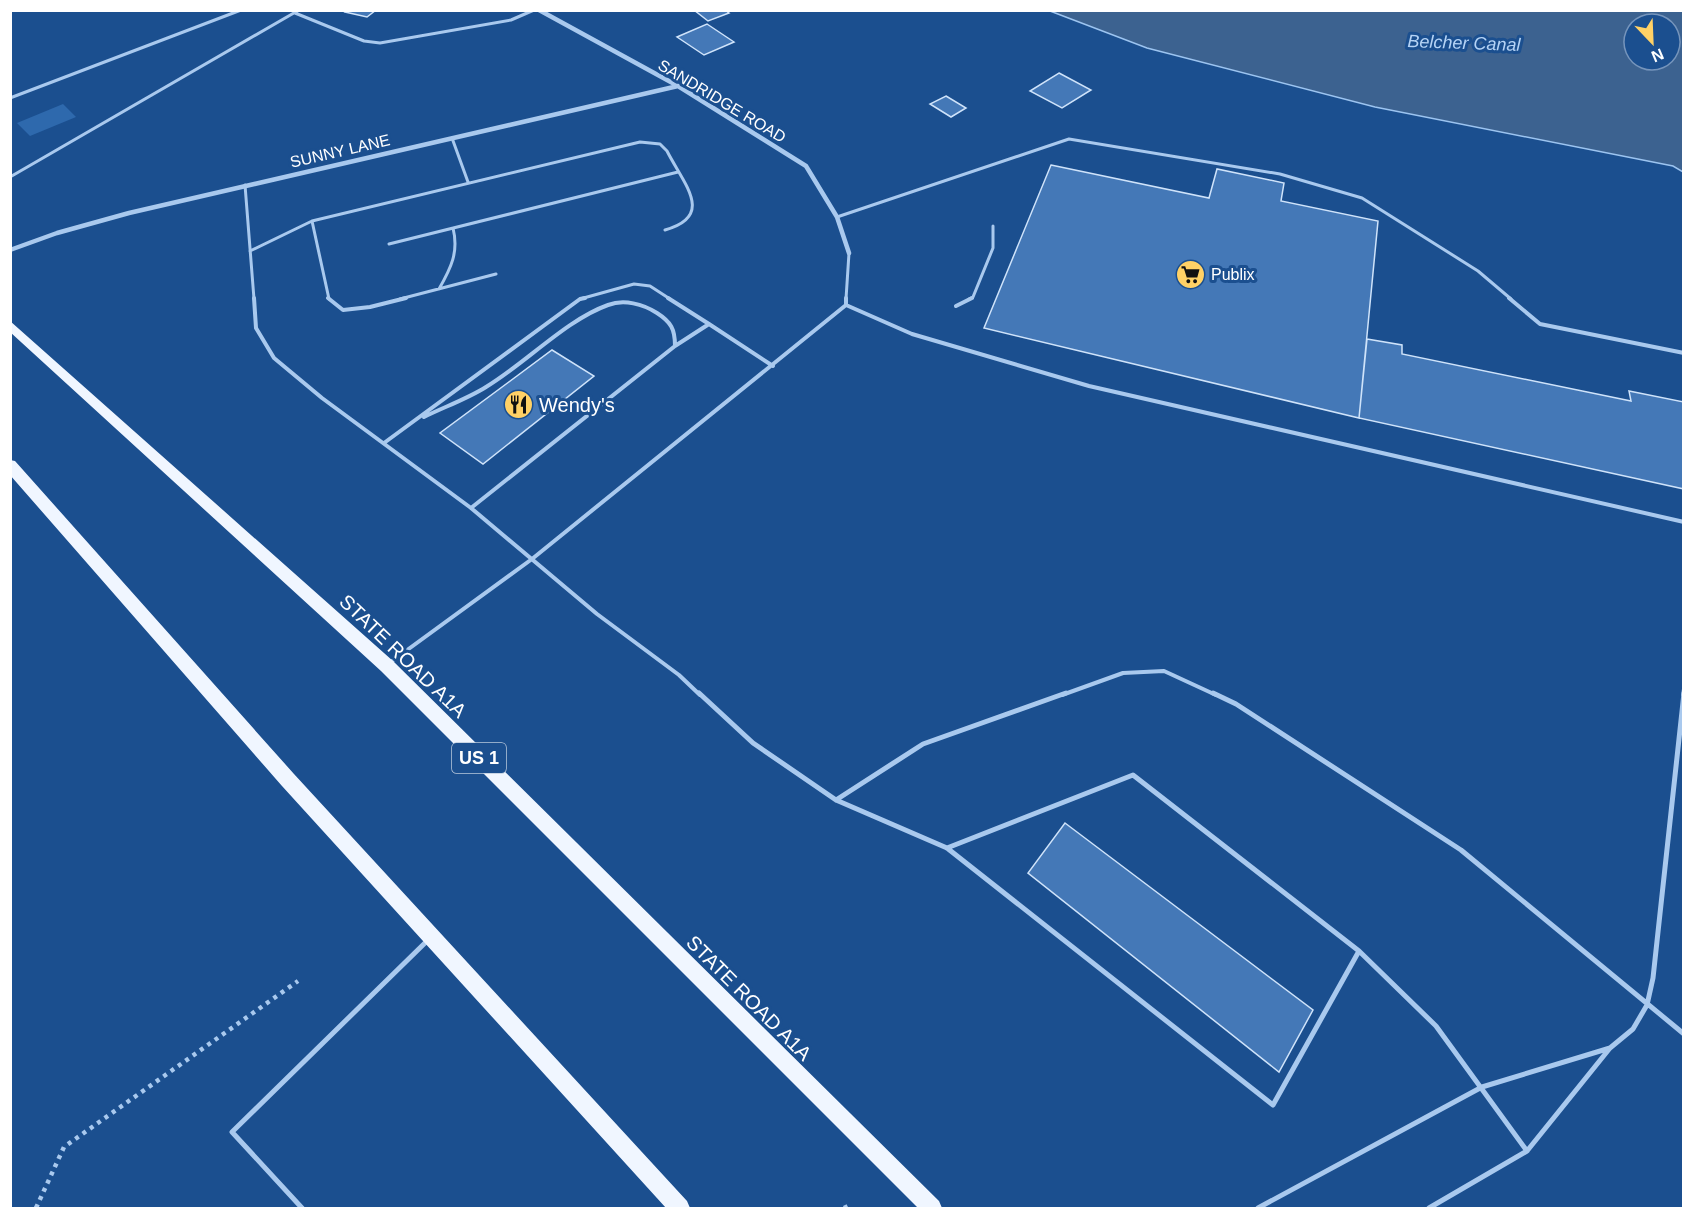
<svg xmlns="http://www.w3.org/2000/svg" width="1694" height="1219" font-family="Helvetica,sans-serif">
<rect width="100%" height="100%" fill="#1b4f8f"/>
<path fill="#2e69ad" d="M63 104 76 117 30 136 17 123Z"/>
<path fill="#3c6290" stroke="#9cc4f0" stroke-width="1.5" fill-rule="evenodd" d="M1050 11H1683V172L1673 166 1375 107 1147 48ZM1634 24H1670V60H1634Z"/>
<path fill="#4478b7" stroke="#cfe3fa" stroke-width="1.5" d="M347 10H376L367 17 345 12Z
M694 10H725L729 13 708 21Z
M707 24 734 42 704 55 677 37Z
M1059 73 1091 90 1062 108 1030 91Z
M946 96 966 108 951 117 930 104Z
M1051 165 1209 198 1217 169 1284 183 1281 201 1378 221 1359 418 984 328Z
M1367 339 1402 345V354L1631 401 1629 391 1684 402V489L1359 418Z
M552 350 594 376 483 464 440 433Z
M1065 823 1313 1010 1279 1072 1028 873Z"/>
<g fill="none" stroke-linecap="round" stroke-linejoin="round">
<path stroke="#a9c9ee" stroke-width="4.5" stroke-dasharray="4 5" stroke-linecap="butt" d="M36 1208 64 1147 298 981
M844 1208 850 1205"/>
<path stroke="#a9c9ee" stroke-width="3" d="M295 13 364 41 380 43 511 20 534 10
M10 98 241 10
M452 138 468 182
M10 177 299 10
M245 185 254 299
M837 217 1069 139 1280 174 1362 198 1478 271 1511 299
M389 244 678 172
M250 251 312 221
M439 289C451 268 459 252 453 228
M329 299 312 221 640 142 660 144 667 151C683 183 716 216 665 230
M400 299 496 274
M580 299 634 284 650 286 670 299
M846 299 849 253
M969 299 973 297 993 248V226"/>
<path stroke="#a9c9ee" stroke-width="4" d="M254 298 256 328 274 358 322 398 471 508 597 614 679 675 700 695
M328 298 343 310 370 307 406 298
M846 298V305L912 334 1089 386 1684 522
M1509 298 1540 324 1684 353
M956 306 972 298
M709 324 773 366
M424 417C444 407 467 399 486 387 526 363 566 320 608 305 624 299 643 304 657 313 671 322 675 329 675 346
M384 443 580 299 585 298
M471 508 675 346 709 324 668 298
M388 664 532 559 846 305
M1062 695 1123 673 1164 671 1216 695
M1683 695 1684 689"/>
<path stroke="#a9c9ee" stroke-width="5" d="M699 693 753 743 836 800 947 848 1273 1105 1359 951 1436 1026 1527 1151
M1213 693 1236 704 1461 850 1684 1034
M836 800 923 744 1066 693
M947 848 1133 775 1359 951
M302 1208 232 1132 429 939
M1258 1208 1482 1087 1610 1048
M1429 1208 1527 1151 1610 1048 1633 1029 1647 1005 1653 978 1684 693"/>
<path stroke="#a9c9ee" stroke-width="4.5" d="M539 10 678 86 806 166 837 217 849 253
M10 250 57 233 129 213 678 86"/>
<path fill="#f0f6ff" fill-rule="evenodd" d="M10 321 393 661 939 1201 942 1208H918L381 671 10 332Z
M10 460 15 461 294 774 687 1201 690 1208H666L282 786 10 475Z"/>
</g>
<defs>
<symbol id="supermarket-disc" viewBox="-11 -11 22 22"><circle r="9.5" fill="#ffd166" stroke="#1b4f8f"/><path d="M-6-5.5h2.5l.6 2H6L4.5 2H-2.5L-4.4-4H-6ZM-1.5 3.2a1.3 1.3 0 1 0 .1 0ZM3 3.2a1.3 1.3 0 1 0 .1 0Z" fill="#111"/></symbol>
<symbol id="restaurant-disc" viewBox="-11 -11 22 22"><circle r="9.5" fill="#ffd166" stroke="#1b4f8f"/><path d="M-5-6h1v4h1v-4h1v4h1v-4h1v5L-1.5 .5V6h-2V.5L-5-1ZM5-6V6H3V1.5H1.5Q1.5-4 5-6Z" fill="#111"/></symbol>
</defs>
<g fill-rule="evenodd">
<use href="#supermarket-disc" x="1174" y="258" width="33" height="33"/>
<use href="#restaurant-disc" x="502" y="388" width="33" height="33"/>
</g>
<g text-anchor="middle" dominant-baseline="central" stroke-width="6" stroke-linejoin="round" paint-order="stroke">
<g font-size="16" fill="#fff" stroke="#1b4f8f">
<text transform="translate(722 101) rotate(31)">SANDRIDGE ROAD</text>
<text transform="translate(340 151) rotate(-13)">SUNNY LANE</text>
</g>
<g font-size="16" fill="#fff" stroke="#1b4f8f" text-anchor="start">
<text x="1211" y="274">Publix</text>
</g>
<g font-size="18" font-style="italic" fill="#b5d3f5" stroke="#1b4f8f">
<text transform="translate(1464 43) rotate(2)">Belcher Canal</text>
</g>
<rect fill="#1b4f8f" stroke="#bbcadd" stroke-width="1.5" x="452" y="743" width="54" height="30" rx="4.5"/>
<g font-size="18" font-weight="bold" fill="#fff">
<text x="479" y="758">US 1</text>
</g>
<g font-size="20" fill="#fff" stroke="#1b4f8f" text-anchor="start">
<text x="539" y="405">Wendy's</text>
</g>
<g font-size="20" fill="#fff" stroke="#1b4f8f">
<text transform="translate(403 656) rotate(44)">STATE ROAD A1A</text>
<text transform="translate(749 998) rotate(45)">STATE ROAD A1A</text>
</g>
</g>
<rect width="1694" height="1219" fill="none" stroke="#ffffff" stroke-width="24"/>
<g transform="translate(1652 42) rotate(157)"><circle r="28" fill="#1b4f8f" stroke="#7695bc" stroke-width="1.5"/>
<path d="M0-4.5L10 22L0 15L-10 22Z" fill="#ffd166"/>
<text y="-9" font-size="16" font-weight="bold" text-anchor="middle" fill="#ffffff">N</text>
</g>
</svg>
